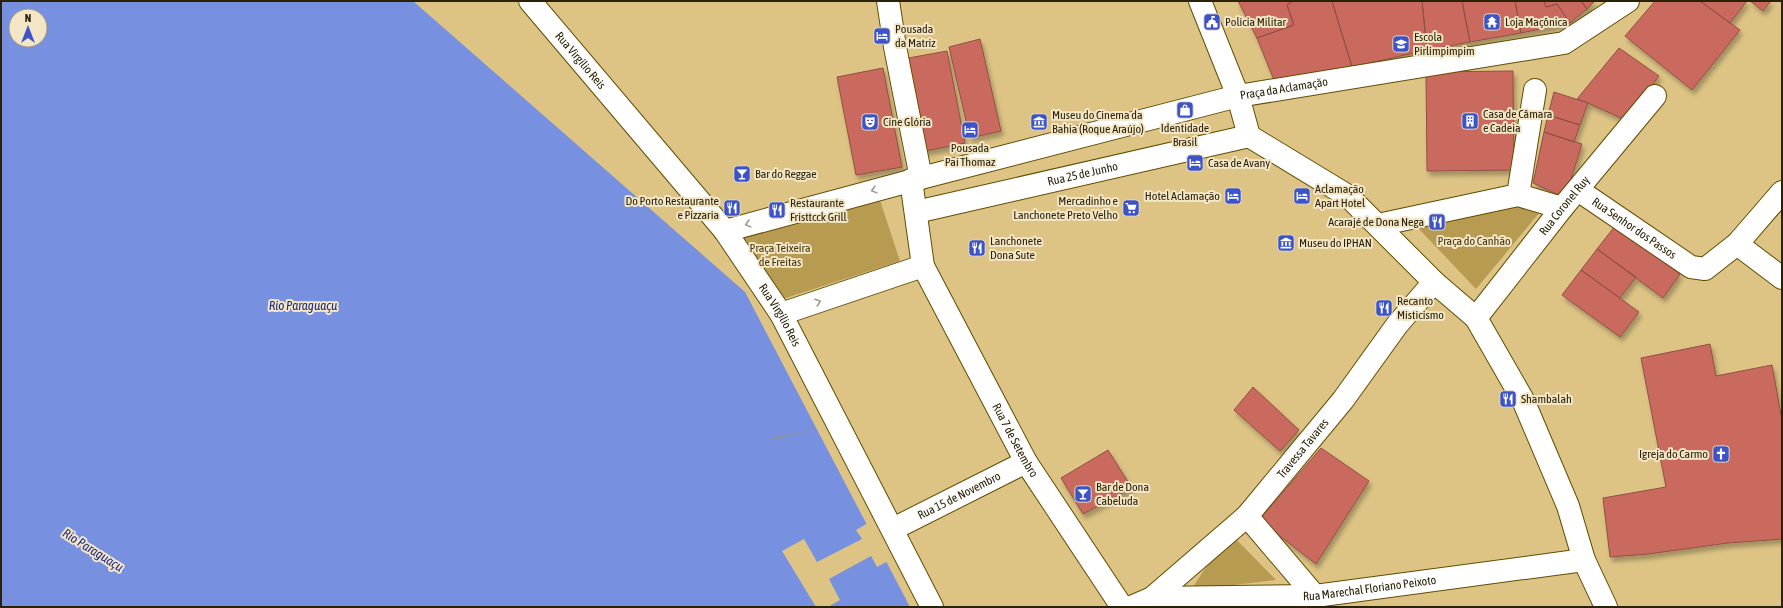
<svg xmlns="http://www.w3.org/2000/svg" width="1783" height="608" font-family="'Asap Condensed',sans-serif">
<defs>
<filter id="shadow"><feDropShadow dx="2.5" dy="4.5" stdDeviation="2" flood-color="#0004"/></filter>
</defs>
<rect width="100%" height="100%" fill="#ddc484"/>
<path fill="#b79b50" d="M875 185 900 261 761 306 714 229Z
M1545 206 1476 289 1402 211Z
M1229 532 1276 580 1191 590Z"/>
<path fill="#7790e0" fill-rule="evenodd" d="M1 1H413L745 292 910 607H1ZM16 16H40V40H16Z"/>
<path fill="#ddc484" d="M868 523 888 561 877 567 871 556 829 579 840 600 828 607H816L782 551 804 539 817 562 862 539 856 530Z"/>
<path fill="#ca6b5e" stroke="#8f4f46" filter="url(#shadow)" d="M1238 1H1293L1287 5 1294 25 1257 38Z
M1293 1H1332L1352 67 1276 85 1257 38 1294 25 1287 5Z
M1332 1H1422L1427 50 1352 67Z
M1422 1H1462L1470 42 1427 50Z
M1462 1H1515L1521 33 1470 42Z
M1515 1H1544L1546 7 1557 4 1570 23 1521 33Z
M1544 1H1581L1587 9 1570 23 1557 4 1546 7Z
M1581 1H1595L1587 9Z
M1655 1H1700L1740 30 1692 90 1625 36Z
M1700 1H1747L1730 23Z
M1750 1H1771L1763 11Z
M980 39 1001 131 970 138 949 47Z
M1619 48 1659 76 1625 120 1588 103 1577 99Z
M947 51 965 143 921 152 903 59Z
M883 68 902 167 856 175 837 77Z
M1513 71 1514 170 1427 171 1426 72Z
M1554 92 1588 103 1580 125 1548 115Z
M1548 115 1580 125 1574 142 1544 132Z
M1544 132 1582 144 1565 198 1533 183Z
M1615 226 1680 274 1663 298 1597 249Z
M1597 249 1636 277 1620 298 1581 270Z
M1581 270 1639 312 1620 337 1562 295Z
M1710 344 1716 376 1772 365 1782 420V539L1728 543 1648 554 1610 557 1603 498 1666 487 1641 358Z
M1253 387 1299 430 1280 451 1234 410Z
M1321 448 1369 481 1316 564 1259 520Z
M1108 450 1132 488 1083 514 1061 478Z"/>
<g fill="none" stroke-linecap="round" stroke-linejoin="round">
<defs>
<g id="minor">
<path id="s1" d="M530 1 725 231 781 314 932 607"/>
<path d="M888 1 895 47 921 178"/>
<path d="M1200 1 1238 96 1249 136 1348 196 1434 282 1476 318 1523 400 1568 506 1584 560 1606 607"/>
<path id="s2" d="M911 180 923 266 1026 462 1122 607"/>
<path id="s3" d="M1578 190 1691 267 1705 269 1737 244 1782 192"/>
<path d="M1518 195 1535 90"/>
<path id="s4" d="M916 212 1249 136"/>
<path d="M1378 225 1518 195 1562 208"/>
<path id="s5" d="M725 231 921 178 1238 96 1564 43 1628 1"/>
<path d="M1737 244 1782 278"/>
<path d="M781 314 923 266"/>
<path id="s6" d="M1476 318 1562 208 1655 96"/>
<path d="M1247 516 1315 596"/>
<path id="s7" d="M893 529 1026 462"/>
<path id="s8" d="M1152 598 1315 596 1584 560"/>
<path id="s9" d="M1131 607 1152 598 1247 516 1343 400 1397 325 1434 282"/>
</g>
</defs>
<use href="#minor" stroke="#624c00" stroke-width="24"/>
<path stroke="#a5915d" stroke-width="2.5" stroke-dasharray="1 3" stroke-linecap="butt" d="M774 438 799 433 813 428"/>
<use href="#minor" stroke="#fff" stroke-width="22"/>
</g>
<defs><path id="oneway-chevron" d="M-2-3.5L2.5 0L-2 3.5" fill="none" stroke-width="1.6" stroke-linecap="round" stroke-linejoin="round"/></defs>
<g stroke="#9f9b8f">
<use href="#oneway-chevron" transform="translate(874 190) rotate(165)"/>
<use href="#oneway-chevron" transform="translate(748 224) rotate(165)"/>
<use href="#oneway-chevron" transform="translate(818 302) rotate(-19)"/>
</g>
<defs>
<symbol id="civic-square" viewBox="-11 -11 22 22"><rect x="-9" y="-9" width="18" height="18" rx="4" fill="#3c54c7" stroke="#f3e6c7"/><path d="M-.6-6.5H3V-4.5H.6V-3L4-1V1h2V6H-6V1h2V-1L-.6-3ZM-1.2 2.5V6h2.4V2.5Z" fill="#fff"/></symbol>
<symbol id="temple-square" viewBox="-11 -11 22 22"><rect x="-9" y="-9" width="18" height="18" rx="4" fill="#3c54c7" stroke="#f3e6c7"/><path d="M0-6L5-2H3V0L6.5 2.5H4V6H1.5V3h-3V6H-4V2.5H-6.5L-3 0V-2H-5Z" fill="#fff"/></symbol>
<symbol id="hotel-square" viewBox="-11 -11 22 22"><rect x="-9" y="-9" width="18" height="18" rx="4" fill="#3c54c7" stroke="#f3e6c7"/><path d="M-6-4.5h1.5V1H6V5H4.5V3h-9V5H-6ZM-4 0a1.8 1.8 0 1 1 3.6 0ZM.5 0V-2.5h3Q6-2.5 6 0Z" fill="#fff"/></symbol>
<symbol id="school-square" viewBox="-11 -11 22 22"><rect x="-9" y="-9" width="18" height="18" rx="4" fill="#3c54c7" stroke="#f3e6c7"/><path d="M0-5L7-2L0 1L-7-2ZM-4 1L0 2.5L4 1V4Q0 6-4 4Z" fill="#fff"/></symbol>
<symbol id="shop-square" viewBox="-11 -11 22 22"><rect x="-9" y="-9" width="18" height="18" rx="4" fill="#3c54c7" stroke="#f3e6c7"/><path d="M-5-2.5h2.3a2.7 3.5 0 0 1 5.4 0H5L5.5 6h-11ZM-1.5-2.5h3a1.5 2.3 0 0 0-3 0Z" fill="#fff"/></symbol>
<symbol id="building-square" viewBox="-11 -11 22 22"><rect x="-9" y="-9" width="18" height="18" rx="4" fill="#3c54c7" stroke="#f3e6c7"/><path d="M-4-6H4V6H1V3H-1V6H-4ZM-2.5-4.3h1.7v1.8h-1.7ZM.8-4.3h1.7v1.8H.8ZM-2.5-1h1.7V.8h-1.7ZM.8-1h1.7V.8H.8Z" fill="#fff"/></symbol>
<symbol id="theatre-square" viewBox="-11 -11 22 22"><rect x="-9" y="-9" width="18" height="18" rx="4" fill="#3c54c7" stroke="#f3e6c7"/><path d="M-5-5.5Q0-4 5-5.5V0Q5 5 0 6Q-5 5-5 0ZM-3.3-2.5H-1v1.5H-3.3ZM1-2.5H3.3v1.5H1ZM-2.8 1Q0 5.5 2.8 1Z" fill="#fff"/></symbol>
<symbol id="museum-square" viewBox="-11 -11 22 22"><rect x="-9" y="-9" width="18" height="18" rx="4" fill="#3c54c7" stroke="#f3e6c7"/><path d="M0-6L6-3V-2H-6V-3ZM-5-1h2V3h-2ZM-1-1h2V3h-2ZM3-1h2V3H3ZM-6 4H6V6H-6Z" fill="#fff"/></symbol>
<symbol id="bar-square" viewBox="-11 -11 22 22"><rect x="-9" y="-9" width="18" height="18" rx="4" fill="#3c54c7" stroke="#f3e6c7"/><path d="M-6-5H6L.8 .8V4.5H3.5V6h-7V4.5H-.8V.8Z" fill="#fff"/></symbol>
<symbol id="restaurant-square" viewBox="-11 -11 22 22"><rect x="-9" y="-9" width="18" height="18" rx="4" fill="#3c54c7" stroke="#f3e6c7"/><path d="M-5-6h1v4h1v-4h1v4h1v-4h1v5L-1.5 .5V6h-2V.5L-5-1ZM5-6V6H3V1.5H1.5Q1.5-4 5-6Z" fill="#fff"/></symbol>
<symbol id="supermarket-square" viewBox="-11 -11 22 22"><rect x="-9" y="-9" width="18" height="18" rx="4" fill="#3c54c7" stroke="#f3e6c7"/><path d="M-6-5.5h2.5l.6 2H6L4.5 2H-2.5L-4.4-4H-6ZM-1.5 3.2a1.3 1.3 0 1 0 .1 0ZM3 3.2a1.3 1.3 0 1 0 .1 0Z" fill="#fff"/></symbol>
<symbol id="church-square" viewBox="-11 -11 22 22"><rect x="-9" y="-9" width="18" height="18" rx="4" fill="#3c54c7" stroke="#f3e6c7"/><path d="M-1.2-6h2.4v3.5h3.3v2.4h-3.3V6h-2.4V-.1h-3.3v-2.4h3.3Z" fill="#fff"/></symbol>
</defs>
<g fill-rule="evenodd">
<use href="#civic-square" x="1202" y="12" width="20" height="20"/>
<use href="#temple-square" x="1482" y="12" width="20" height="20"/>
<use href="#hotel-square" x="872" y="26" width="20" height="20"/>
<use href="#school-square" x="1391" y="34" width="20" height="20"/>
<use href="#shop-square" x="1175" y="100" width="20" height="20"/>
<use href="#building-square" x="1460" y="111" width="20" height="20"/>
<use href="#theatre-square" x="860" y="112" width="20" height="20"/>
<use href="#museum-square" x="1029" y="112" width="20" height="20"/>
<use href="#hotel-square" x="960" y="120" width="20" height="20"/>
<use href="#hotel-square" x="1185" y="153" width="20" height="20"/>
<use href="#bar-square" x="732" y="164" width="20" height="20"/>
<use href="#hotel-square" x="1223" y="186" width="20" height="20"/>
<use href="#hotel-square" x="1292" y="186" width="20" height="20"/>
<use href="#restaurant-square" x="722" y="198" width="20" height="20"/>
<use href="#supermarket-square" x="1121" y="198" width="20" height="20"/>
<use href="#restaurant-square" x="767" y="200" width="20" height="20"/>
<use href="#restaurant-square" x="1427" y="212" width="20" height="20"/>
<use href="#museum-square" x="1276" y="233" width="20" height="20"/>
<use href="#restaurant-square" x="967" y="238" width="20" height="20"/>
<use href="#restaurant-square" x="1374" y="298" width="20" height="20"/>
<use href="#restaurant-square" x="1498" y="389" width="20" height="20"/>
<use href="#church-square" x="1711" y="444" width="20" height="20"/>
<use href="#bar-square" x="1073" y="484" width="20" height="20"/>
</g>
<g text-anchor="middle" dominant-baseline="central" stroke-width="4" stroke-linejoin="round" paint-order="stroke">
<g font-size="12" fill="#2a2106" stroke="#f3e6c7" text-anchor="start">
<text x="1225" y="22">Polícia Militar</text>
<text x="1505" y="22">Loja Maçônica</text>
<text x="895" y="29">Pousada<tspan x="895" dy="14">da Matriz</tspan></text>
<text x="1414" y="37">Escola<tspan x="1414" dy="14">Pirlimpimpim</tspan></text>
<text x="1483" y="114">Casa de Câmara<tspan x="1483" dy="14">e Cadeia</tspan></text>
<text x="1052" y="115">Museu do Cinema da<tspan x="1052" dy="14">Bahia (Roque Araújo)</tspan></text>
<text x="883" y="122">Cine Glória</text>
<text x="1185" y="128" text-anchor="middle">Identidade<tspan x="1185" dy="14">Brasil</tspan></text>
<text x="970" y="148" text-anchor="middle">Pousada<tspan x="970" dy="14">Pai Thomaz</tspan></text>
<text x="1208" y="163">Casa de Avany</text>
<text x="755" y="174">Bar do Reggae</text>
<text x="1315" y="189">Aclamação<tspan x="1315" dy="14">Apart Hotel</tspan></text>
<text x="1220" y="196" text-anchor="end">Hotel Aclamação</text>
<text x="719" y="201" text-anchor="end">Do Porto Restaurante<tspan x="719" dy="14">e Pizzaria</tspan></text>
<text x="1118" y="201" text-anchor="end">Mercadinho e<tspan x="1118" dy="14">Lanchonete Preto Velho</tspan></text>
<text x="790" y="203">Restaurante<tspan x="790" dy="14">Fristtcck Grill</tspan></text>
<text x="1424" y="222" text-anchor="end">Acarajé de Dona Nega</text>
<text x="990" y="241">Lanchonete<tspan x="990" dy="14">Dona Sute</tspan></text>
<text x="1299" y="243">Museu do IPHAN</text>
<text x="1397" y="301">Recanto<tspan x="1397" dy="14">Misticismo</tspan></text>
<text x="1521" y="399">Shambalah</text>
<text x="1708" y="454" text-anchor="end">Igreja do Carmo</text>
<text x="1096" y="487">Bar de Dona<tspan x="1096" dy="14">Cabeluda</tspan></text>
</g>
<g font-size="12" fill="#2a2106" stroke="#f3e6c7">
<text stroke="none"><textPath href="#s1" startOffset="78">Rua Virgílio Reis</textPath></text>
<text stroke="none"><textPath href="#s5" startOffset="577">Praça da Aclamação</textPath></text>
<text stroke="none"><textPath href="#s4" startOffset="171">Rua 25 de Junho</textPath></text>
<text stroke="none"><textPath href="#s6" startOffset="143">Rua Coronel Ruy</textPath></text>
<text stroke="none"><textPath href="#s3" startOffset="68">Rua Senhor dos Passos</textPath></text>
<text stroke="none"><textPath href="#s1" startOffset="402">Rua Virgílio Reis</textPath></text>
<text stroke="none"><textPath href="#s2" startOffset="284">Rua 7 de Setembro</textPath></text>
<text stroke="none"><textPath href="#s9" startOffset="236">Travessa Tavares</textPath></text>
<text stroke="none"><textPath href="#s7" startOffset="74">Rua 15 de Novembro</textPath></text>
<text stroke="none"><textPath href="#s8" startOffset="218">Rua Marechal Floriano Peixoto</textPath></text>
</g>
<g font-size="12" fill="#433509" stroke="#f3e6c7">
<text x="1474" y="241">Praça do Canhão</text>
<text x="780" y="248">Praça Teixeira<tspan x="780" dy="14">de Freitas</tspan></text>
</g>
<g font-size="13" font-style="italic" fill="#1c2a86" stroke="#f3e6c7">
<text x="303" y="305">Rio Paraguaçu</text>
<text transform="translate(93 550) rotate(32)">Rio Paraguaçu</text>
</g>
</g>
<rect width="1783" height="608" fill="none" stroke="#2a2106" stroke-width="4"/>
<g transform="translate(28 28)"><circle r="19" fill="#f3e6c7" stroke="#a3977a"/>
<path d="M0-3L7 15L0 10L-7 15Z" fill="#3c54c7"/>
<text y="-6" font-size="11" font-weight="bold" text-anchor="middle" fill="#2a2106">N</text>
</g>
</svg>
